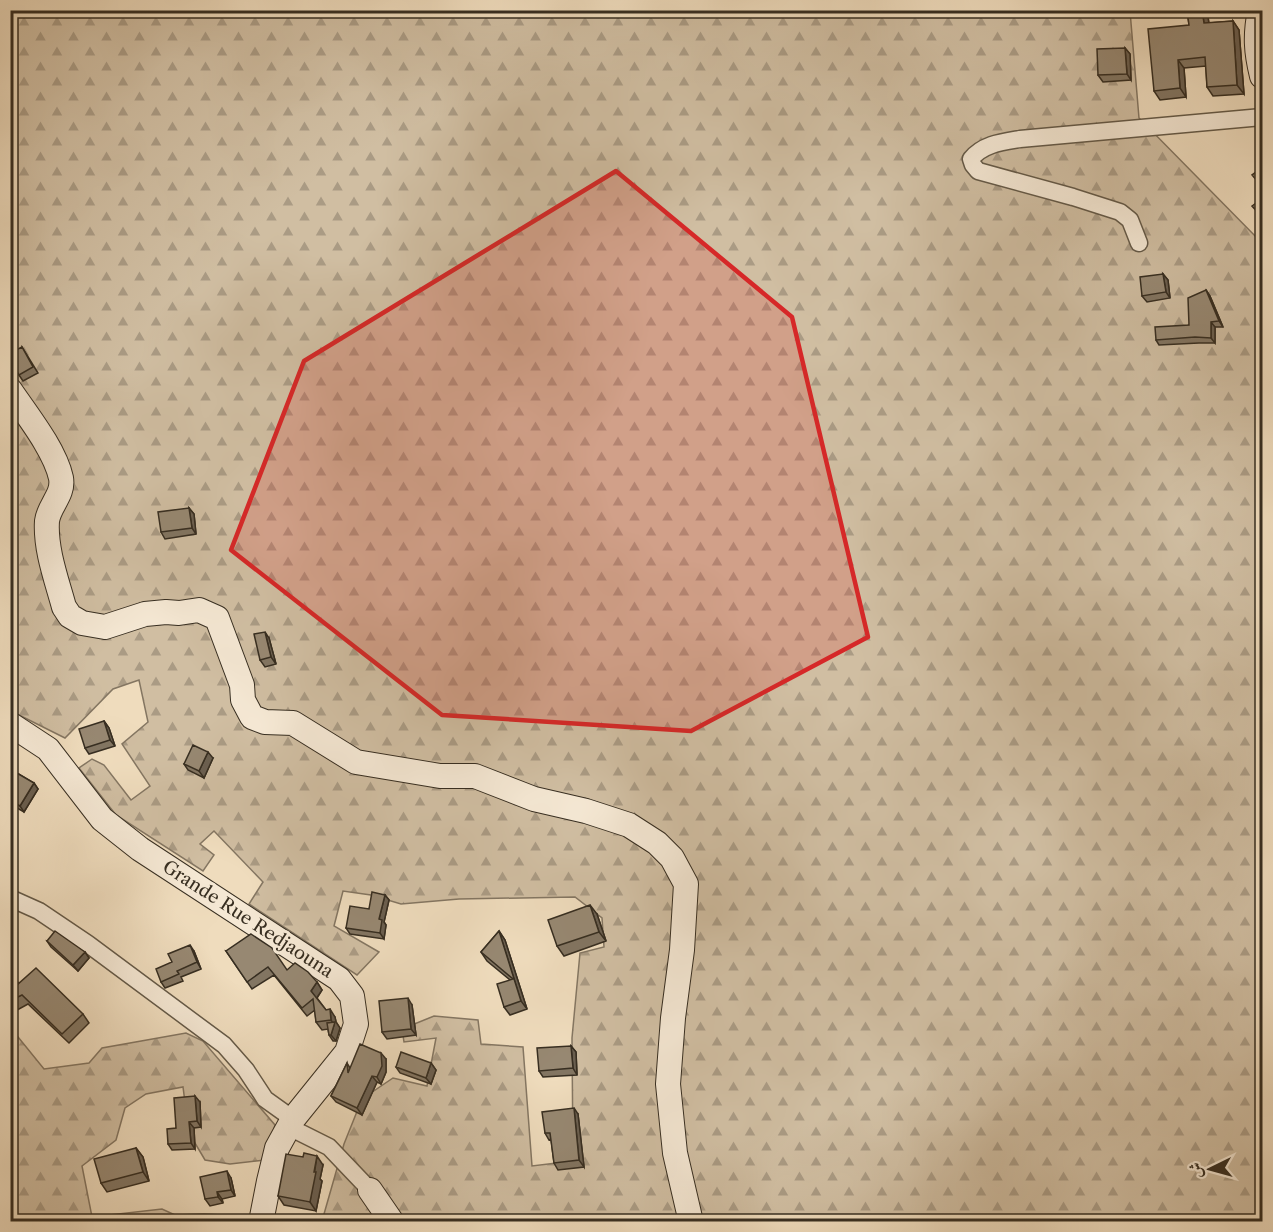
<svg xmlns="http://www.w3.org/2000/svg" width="1273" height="1232" font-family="'Libre Caslon Text',Amiri,serif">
<defs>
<pattern id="forest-firs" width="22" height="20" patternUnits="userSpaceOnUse" patternTransform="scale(1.5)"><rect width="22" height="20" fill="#d0bea2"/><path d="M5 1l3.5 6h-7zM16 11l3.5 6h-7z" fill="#aa9b84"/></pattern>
</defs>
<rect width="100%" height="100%" fill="#efdcbd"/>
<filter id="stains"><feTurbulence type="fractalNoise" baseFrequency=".00333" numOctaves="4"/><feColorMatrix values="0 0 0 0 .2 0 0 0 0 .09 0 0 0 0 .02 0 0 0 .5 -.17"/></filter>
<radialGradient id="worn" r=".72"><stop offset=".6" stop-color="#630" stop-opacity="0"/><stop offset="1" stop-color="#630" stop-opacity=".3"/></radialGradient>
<path fill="url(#forest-firs)" stroke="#847662" stroke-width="1.5" d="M10 11H1130L1139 118 1262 243V1221H322L344 1144 362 1099 393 1078 427 1086 436 1038 404 1042 402 1029 434 1016 478 1020 481 1044 523 1047 532 1166 573 1161 572 1038 580 953 604 947 602 918 575 897 459 899 401 904 371 895 343 891 334 926 379 952 357 975 249 904 263 882 214 831 200 844 214 855 203 871 116 815 79 768 92 759 104 765 131 800 150 786 122 744 148 722 139 680 113 689 65 738 11 711Z
M10 1032H14L44 1069 89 1063 102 1048 186 1033 203 1041 275 1125 265 1160 230 1164 205 1160 189 1133 183 1087 146 1094 125 1108 116 1140 82 1166 92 1217 162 1209 175 1215 204 1214 241 1216 288 1221H11Z"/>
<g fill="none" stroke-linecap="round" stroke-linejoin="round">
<defs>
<path id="street" d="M1139 243 1130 220 1120 212 1073 197 978 171 973 165 971 159C983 144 1002 142 1020 139L1262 117
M10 898 39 911 88 944 224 1045 246 1070 265 1099 293 1119
M289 1127 329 1147 370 1190"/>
<path id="secondary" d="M1260 10C1255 35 1256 52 1262 76
M10 390C27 415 55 450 61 478 64 495 49 505 47 521 45 549 57 581 64 607L70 616 82 623 105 627 145 614 166 612 179 613 199 610 217 618 242 685 243 700 252 717 265 722 293 723 356 762 440 776H475L534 799 586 811 629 825 657 843 672 858 686 884 682 950 673 1018 668 1084 675 1153 691 1222
M10 724 48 749 102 819 140 849 339 979 352 996 356 1024 347 1052 293 1119 277 1148 269 1181 261 1222
M370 1190 392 1222"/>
</defs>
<use href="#street" stroke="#655a48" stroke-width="19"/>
<use href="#secondary" stroke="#372e21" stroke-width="26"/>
<use href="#street" stroke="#f5e8d4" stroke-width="16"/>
<use href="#secondary" stroke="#f5e8d4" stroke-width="24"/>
</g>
<path fill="#827562" stroke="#372e21" stroke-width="1.5" d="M1180 10H1207L1209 23 1233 21 1239 30 1244 94 1213 96 1207 87 1206 66 1184 68 1186 97 1160 100 1154 91 1189 25 1187 11Z
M1125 48 1130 54 1131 80 1103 82 1098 75Z
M1163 274 1168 280 1170 298 1147 302 1142 296Z
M1206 290 1210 296 1223 327H1215V343H1199L1159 345 1156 340 1189 325Z
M22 347 38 373 23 381 19 375Z
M189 508 194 514 196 534 165 539 161 532Z
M269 638 276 664 265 667 260 660Z
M104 721 109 728 115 746 89 754 85 748Z
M213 758 204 778 188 770 184 764Z
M10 769 34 783 38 789 24 812 10 804Z
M385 895 389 900 384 922 386 925 384 939 350 934 346 928Z
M597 914 606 941 564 956 557 946Z
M499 931 505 940 527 1009 510 1015 504 1007 510 980 487 961 481 952Z
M47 941 85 952 89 958 78 971 51 947Z
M194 951 201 969 181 977 183 981 165 988 161 982 172 962Z
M226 951 287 970 317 982 322 990 317 998 326 1010 335 1017 336 1022 340 1028 336 1041H333L329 1035 328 1029 322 1030 316 1022 315 1010 307 1016 274 975 252 989Z
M10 971 19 984 83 1014 89 1023 69 1043 28 1004 10 1014Z
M412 1005 416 1035 387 1039 382 1032Z
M571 1046 576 1052 577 1075 543 1077 539 1071Z
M386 1059V1072L381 1084 377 1082 362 1115 336 1102 331 1096 347 1063 350 1068Z
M431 1063 436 1070 431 1084 400 1073 396 1067Z
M200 1102 201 1127 194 1128 195 1149 172 1150 168 1144 176 1128Z
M578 1114 584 1167 558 1170 554 1163 551 1139 549 1140 545 1133Z
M136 1148 143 1157 149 1181 107 1192 101 1183Z
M323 1165 320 1179 322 1181 316 1211 284 1205 278 1196Z
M231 1178 235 1196 222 1199 223 1203 210 1206 205 1199Z"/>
<path fill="#6a5f50" stroke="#372e21" stroke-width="1.5" d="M1202 10H1207L1210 32 1204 23Z
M1233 21 1239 30 1244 94 1237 85Z
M1125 48 1130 54 1131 80 1127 74Z
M1178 60 1184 68 1186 97 1180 88Z
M1163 274 1168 280 1170 298 1166 292Z
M1206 290 1210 296 1223 327 1219 321Z
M1211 322 1215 327V343L1211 338Z
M189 508 194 514 196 534 192 528Z
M265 632 269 638 276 664 271 657Z
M104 721 109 728 115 746 110 740Z
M208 752 213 758 204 778 199 771Z
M34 783 38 789 24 812 20 806Z
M385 895 389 900 384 922 386 925 384 939 380 933 379 919Z
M590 905 597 914 606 941 599 932Z
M499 931 505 940 527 1009 521 1001Z
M190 945 194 951 201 969 197 962Z
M85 952 89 958 78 971 73 965Z
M317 982 322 990 316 999 311 991Z
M408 998 412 1005 416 1035 411 1029Z
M330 1009 335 1017 336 1022 340 1028 336 1041 331 1035 334 1025 331 1020Z
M571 1046 576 1052 577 1075 573 1068Z
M381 1053 386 1059V1072L381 1084 377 1077Z
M431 1063 436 1070 431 1084 426 1078Z
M372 1076 377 1082 362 1115 357 1108Z
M195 1096 200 1102 201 1127 197 1121Z
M574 1108 578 1114 584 1167 579 1160Z
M189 1122 194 1128 195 1149 191 1143Z
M136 1148 143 1157 149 1181 143 1172Z
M317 1156 323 1165 320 1179 322 1181 316 1211 310 1202Z
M227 1171 231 1178 235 1196 231 1190Z
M217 1192 222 1199 223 1203 218 1197Z"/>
<path fill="#978872" stroke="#372e21" stroke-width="1.5" d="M1187 10H1202L1204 23 1233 21 1237 85 1207 87 1205 57 1178 60 1180 88 1154 91 1148 29 1189 25Z
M1125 48 1127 74 1098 75 1097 49Z
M1263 167V188L1252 175Z
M1263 198V218L1252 206Z
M1163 274 1166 292 1142 296 1140 277Z
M1206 290 1219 321 1211 322V338L1195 337 1156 340 1155 327 1189 325 1188 298Z
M22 347 33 367 19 375 10 360V353Z
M189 508 192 528 161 532 158 512Z
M265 632 271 657 260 660 254 634Z
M104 721 110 740 85 748 79 729Z
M193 745 208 752 199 771 184 764Z
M10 769 34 783 20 806 10 800Z
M372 892 385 895 379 919 382 920 380 933 346 928 350 906 369 909Z
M590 905 599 932 557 946 548 920Z
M55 931 85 952 73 965 47 941Z
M499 931 521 1001 504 1007 497 984 513 979 481 952Z
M251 934 272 948 287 970 295 963 308 972 317 982 311 991 326 1010 330 1009 331 1020 316 1022 313 999 302 1008 268 967 247 982 226 951Z
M190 945 197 962 177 971 179 974 161 982 156 969 172 962 168 954Z
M36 968 83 1014 62 1034 22 995 10 1001V971L18 984Z
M408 998 411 1029 382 1032 379 1001Z
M335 1022 331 1035H329L327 1023Z
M360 1044 381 1053 382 1066 377 1077 372 1076 357 1108 331 1096 347 1063 348 1073Z
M571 1046 573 1068 539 1071 537 1048Z
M401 1052 431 1063 426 1078 396 1067Z
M195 1096 197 1121 189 1122 191 1143 168 1144 167 1129 176 1128 174 1098Z
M574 1108 579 1160 554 1163 550 1133H545L542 1112Z
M136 1148 143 1172 101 1183 94 1159Z
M304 1153 317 1156 314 1172H316L310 1202 278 1196 286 1154 303 1157Z
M227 1171 231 1190 217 1192 218 1197 205 1199 200 1177Z"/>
<path fill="#d62828" fill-opacity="0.2" stroke="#d62828" stroke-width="4.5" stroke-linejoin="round" d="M616 171 792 317 868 637 691 731 442 715 231 550 304 361Z"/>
<g text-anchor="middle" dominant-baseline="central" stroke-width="6" stroke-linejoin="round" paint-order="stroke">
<g font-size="18" fill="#372e21" stroke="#f5e8d4">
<text transform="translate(248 919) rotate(33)">Grande Rue Redjaouna</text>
</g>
</g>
<rect width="1273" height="1232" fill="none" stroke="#efdcbd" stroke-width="36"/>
<rect x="12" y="12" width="1249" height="1208" fill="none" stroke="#372e21" stroke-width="3"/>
<rect x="18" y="18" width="1237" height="1196" fill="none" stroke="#372e21" stroke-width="1.5"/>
<g transform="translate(1210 1169) rotate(265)" stroke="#f5e8d4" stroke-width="4.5" paint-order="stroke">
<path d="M0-4.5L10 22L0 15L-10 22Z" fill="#372e21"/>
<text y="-9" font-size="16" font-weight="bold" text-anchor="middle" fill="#372e21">ش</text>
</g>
<rect width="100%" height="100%" filter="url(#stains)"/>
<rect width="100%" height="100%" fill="url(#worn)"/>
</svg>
